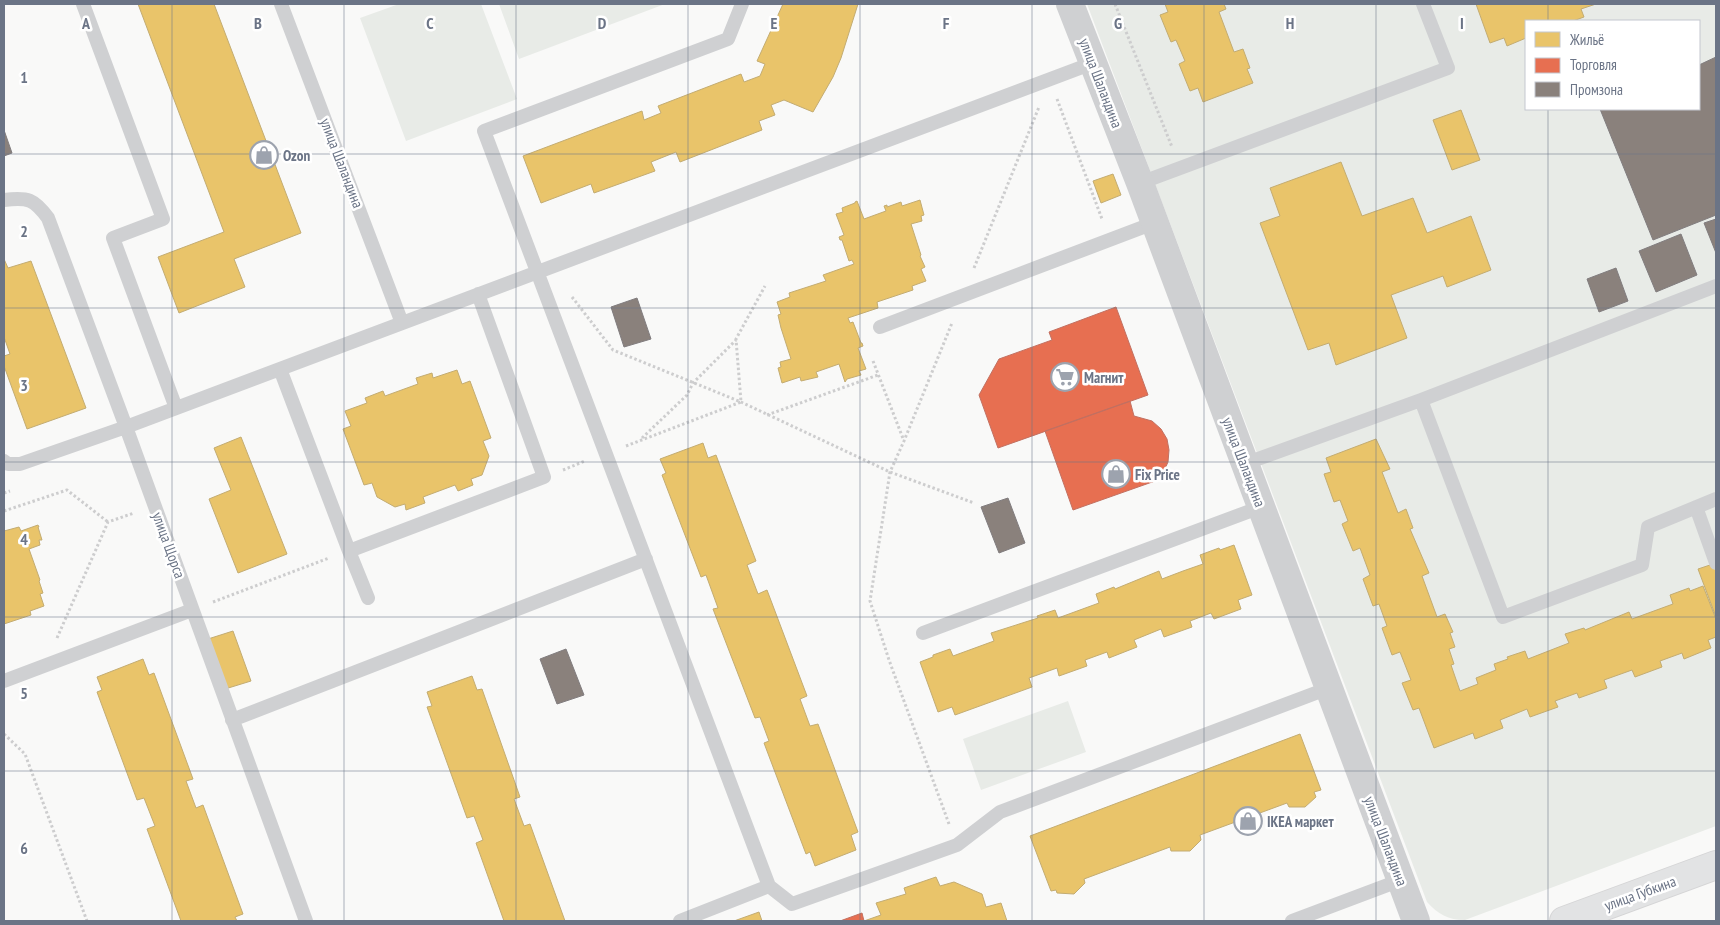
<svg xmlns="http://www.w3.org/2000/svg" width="1720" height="925" font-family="'PT Sans Narrow',sans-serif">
<rect width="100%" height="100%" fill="#f9f9f8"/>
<path fill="#e8ebe7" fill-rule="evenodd" d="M399 4H481L517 99 406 141 360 18Z
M499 4H665L519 59Z
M1087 4H1716V826L1465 920C1448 920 1438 914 1427 902ZM1526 21H1699V109H1526Z
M1068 701 1086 752 981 790 963 739Z"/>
<path fill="#e9c46a" stroke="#c3ac72" d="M138 4H214L301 233 234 259 245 287 179 313 158 257 224 232Z
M783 4H858L841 58 833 77 813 112 784 100 771 105 775 115 759 121 762 130 680 162 676 152 651 162 655 171 594 193 591 184 541 203 523 156 642 111 644 120 661 113 658 106 741 74 744 82 760 76 765 64 757 61Z
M1165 4H1224L1226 9 1219 12 1234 52 1243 49 1250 68 1247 69 1253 83 1203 102 1198 88 1190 91 1179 64 1185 61 1176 40 1171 42 1160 15 1168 12Z
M1476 4H1596L1581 9 1584 17 1573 21H1526V38L1507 46 1504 38 1490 43Z
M1461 110 1480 160 1452 170 1433 120Z
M1341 162 1362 216 1413 198 1427 233 1471 216 1491 270 1447 287 1443 276 1391 295 1407 338 1336 365 1329 343 1308 350 1260 223 1280 216 1270 188Z
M1113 174 1121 195 1101 203 1093 181Z
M920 200 924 215 921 216 922 221 911 224 921 255 920 256 925 267 921 269 926 281 912 286 913 290 877 302 878 308 848 318 850 323 853 322 861 343H862L863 346 858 348 866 369 859 371 861 375 847 379 845 382 839 364 816 372 818 377 801 381 800 377 782 383 778 368 781 367 780 362 791 359 781 328 778 315 781 314 777 302 790 297 789 293 826 281 823 275 854 264 852 260 849 261 842 240H840L839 237 844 235 836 214 843 212 842 208 855 203V202L857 201 864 219 886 211 884 206 887 205V207L901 202 902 206Z
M4 259 8 268 31 261 86 408 27 429 4 366V356L10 354 4 337Z
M457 370 462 384 470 381 491 438 483 441 489 456 482 475 471 479 473 485 458 491 455 485 423 497 425 503 406 510 405 504 395 507 377 497 372 483 364 485 343 429 351 426 345 411 367 403 365 398 383 391 385 396 418 384 416 378 432 373 433 378Z
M241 437 287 554 238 573 209 499 231 490 214 448Z
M1376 439 1390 469 1382 472 1398 513 1406 509 1413 528 1410 529 1429 573 1422 576 1437 617 1445 614 1453 632 1450 633 1455 647 1449 649 1454 664 1451 665 1460 691 1478 684 1476 678 1496 670 1494 664 1508 659 1507 657 1525 651 1528 659 1569 643 1565 634 1584 628 1585 630 1629 612 1632 619 1673 604 1670 595 1689 588 1690 591 1703 586 1716 619V637L1708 640 1711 648 1684 659 1682 653 1660 661 1662 667 1635 677 1632 670 1604 680 1607 688 1579 698 1577 693 1555 701 1558 707 1530 717 1527 709 1500 720 1503 728 1475 739 1473 733 1434 748 1419 708 1413 710 1402 683 1411 680 1400 652 1392 655 1382 628 1387 626 1379 604 1373 606 1363 579 1370 575 1360 548 1353 551 1342 524 1348 521 1340 500 1334 502 1324 474 1331 472 1326 458Z
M703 443 708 458 716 455 756 561 747 565 758 594 767 590 807 696 800 699 810 726 818 724 858 832 851 835 856 850 815 866 810 852 806 854 764 743 769 741 760 717 755 718 713 609 718 608 706 575 701 577 662 475 666 473 660 459Z
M38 525 39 527H38L42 540H39L40 545 29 549 40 580 39 581 43 593 40 594 44 606 30 611 31 615 4 624V531L19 527 21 531Z
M1234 545 1252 595 1238 600 1241 609 1214 619 1211 613 1190 621 1192 627 1164 637 1161 629 1134 640 1137 647 1109 658 1107 652 1085 660 1087 666 1059 676 1057 668 1029 678 1032 687 955 715 952 707 938 712 920 662 933 657V655L950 649 953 656 994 641 991 633 1038 618 1037 616 1055 610 1058 618 1099 603 1096 594 1114 587 1115 589 1159 571 1162 579 1183 571 1203 564 1200 555 1219 548 1220 550Z
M1716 563V617L1698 569Z
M233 631 251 681 225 689 208 639Z
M143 659 149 675 154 673 193 779 186 781 196 808 203 805 243 914 235 917 237 921H181L147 829 155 826 144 798 137 800 97 692 102 690 97 677Z
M472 676 477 690 482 689 520 797 514 799 524 826 530 824 565 921H504L476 843 483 840 474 816 467 818 427 707 432 706 427 692Z
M1300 734 1321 790 1314 792 1316 797 1305 807H1289L1287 803 1200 835 1201 840 1190 851H1171L1170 847 1084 879 1085 883 1074 894 1057 893 1056 890 1051 891 1030 836Z
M936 877 940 886 954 882 982 894 986 907 1001 903 1007 921H864L881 915 876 903 906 894 904 888Z
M759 912 762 921H734Z"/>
<path fill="#e76f51" stroke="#c27061" d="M1116 307 1148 395 998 448 979 395 999 359 1052 340 1049 332Z
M1130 401 1134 416 1152 421 1161 429 1167 439 1169 450 1168 462 1163 473 1155 481 1073 510 1045 431Z
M862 913 864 921H840Z"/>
<path fill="#8a817c" stroke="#817d7f" d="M1716 57V215L1653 240 1600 109H1699V65Z
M4 130 12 153 4 156Z
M1716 219V253L1704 223Z
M1681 234 1697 275 1656 292 1639 251Z
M1616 268 1628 301 1599 312 1587 279Z
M637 298 651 339 624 347 611 307Z
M1008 498 1025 543 999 553 981 507Z
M566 649 584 695 557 704 540 659Z"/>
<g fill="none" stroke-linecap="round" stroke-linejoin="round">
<defs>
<path id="secondary" d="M1564 921 1716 865"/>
</defs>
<use href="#secondary" stroke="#d5d5d6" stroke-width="30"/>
<path stroke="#cdcdce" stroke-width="3" stroke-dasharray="2.5 2.5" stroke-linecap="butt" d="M1115 4 1172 147
M1057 99 1102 219
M974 268 1039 107
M572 297 613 350 741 402 890 472 974 503
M873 361 904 441
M767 415 878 375
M642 438 687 395 693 383 736 340
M626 446 741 402 736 339 765 286
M563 470 585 461
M4 493 10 491
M4 511 67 490 108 522
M213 602 329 558
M57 638 108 522 134 513
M4 734 25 754 87 921
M949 824 889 660 870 601 890 472 904 441 952 323"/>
<path stroke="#cfd0d2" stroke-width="14" d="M83 4 163 219 113 238 176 408
M281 4 402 323
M742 4 728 39 484 131 769 886
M1140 183 1448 68 1423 4
M4 200C28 197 34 199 48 218L126 427 306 921
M880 327 1154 223
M280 369 349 551 544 477 478 294
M1421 400 1503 617 1642 565 1648 527 1716 499
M4 461 8 464H20L126 427 1093 63
M1244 464 1421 400 1716 286
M1696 507 1716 563
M349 551 368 598
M923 633 1261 507
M4 681 192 610
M232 720 646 559
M680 921 769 886 792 904 957 845 1000 812 1329 688
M1292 921 1401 880"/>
<path stroke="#cfd0d2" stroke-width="28" d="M1070 4 1140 183 1416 921"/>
<use href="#secondary" stroke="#e2e3e4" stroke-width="28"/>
</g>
<path fill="none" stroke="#6b7486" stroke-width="1" stroke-opacity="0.55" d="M172 4V921M344 4V921M516 4V921M688 4V921M860 4V921M1032 4V921M1204 4V921M1376 4V921M1548 4V21M1548 109V921M4 154H1716M4 308H1716M4 462H1716M4 617H1716M4 771H1716"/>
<defs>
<symbol id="shop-ring" viewBox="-11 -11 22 22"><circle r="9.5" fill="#fff" stroke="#9da3ae" stroke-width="1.5"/><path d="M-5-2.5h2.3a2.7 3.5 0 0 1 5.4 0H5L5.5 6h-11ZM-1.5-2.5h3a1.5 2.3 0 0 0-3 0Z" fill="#9da3ae"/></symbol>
<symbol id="supermarket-ring" viewBox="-11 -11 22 22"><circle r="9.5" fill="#fff" stroke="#9da3ae" stroke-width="1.5"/><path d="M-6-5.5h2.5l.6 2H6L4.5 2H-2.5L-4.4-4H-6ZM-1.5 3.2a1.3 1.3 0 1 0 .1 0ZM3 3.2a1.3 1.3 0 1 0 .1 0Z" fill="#9da3ae"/></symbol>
</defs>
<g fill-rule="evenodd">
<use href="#shop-ring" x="248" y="139" width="32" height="32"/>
<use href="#supermarket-ring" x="1049" y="361" width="32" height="32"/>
<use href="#shop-ring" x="1100" y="458" width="32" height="32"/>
<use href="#shop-ring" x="1232" y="805" width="32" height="32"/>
</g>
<g text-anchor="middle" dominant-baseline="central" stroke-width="5" stroke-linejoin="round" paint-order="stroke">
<g font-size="15" fill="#6b7486" stroke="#fff">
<text transform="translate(1101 83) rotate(69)">улица Шаландина</text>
<text transform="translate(342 163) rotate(69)">улица Шаландина</text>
<text transform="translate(1244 462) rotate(69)">улица Шаландина</text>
<text transform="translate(169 545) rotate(70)">улица Щорса</text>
<text transform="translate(1386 841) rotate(69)">улица Шаландина</text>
<text transform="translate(1640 893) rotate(-20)">улица Губкина</text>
</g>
<g font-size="15" font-weight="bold" fill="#6b7486" stroke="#fff" text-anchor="start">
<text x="283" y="155">Ozon</text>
<text x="1084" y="377">Магнит</text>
<text x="1135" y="474">Fix Price</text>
<text x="1267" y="821">IKEA маркет</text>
</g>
</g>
<g font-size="16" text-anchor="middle" font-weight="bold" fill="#6b7486" stroke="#fff" stroke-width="5" stroke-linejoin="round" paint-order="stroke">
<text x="86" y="29">A</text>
<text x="258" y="29">B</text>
<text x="430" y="29">C</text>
<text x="602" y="29">D</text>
<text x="774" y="29">E</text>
<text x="946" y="29">F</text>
<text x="1118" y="29">G</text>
<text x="1290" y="29">H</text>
<text x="1462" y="29">I</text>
<text x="24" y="83">1</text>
<text x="24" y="237">2</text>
<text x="24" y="391">3</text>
<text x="24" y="545">4</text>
<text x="24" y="699">5</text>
<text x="24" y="854">6</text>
</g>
<rect width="1720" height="925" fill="none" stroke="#6b7486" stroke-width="10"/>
<rect x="1525" y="20" width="175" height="90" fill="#ffffff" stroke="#c4c7cf"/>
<rect x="1535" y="32" width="25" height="15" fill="#e9c46a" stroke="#c4c7cf"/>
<text x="1570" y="45" font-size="15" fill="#6b7486">Жильё</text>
<rect x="1535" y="58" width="25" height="15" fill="#e76f51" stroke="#c4c7cf"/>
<text x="1570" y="70" font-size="15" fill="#6b7486">Торговля</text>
<rect x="1535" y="82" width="25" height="15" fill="#8a817c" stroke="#c4c7cf"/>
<text x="1570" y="95" font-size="15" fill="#6b7486">Промзона</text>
</svg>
